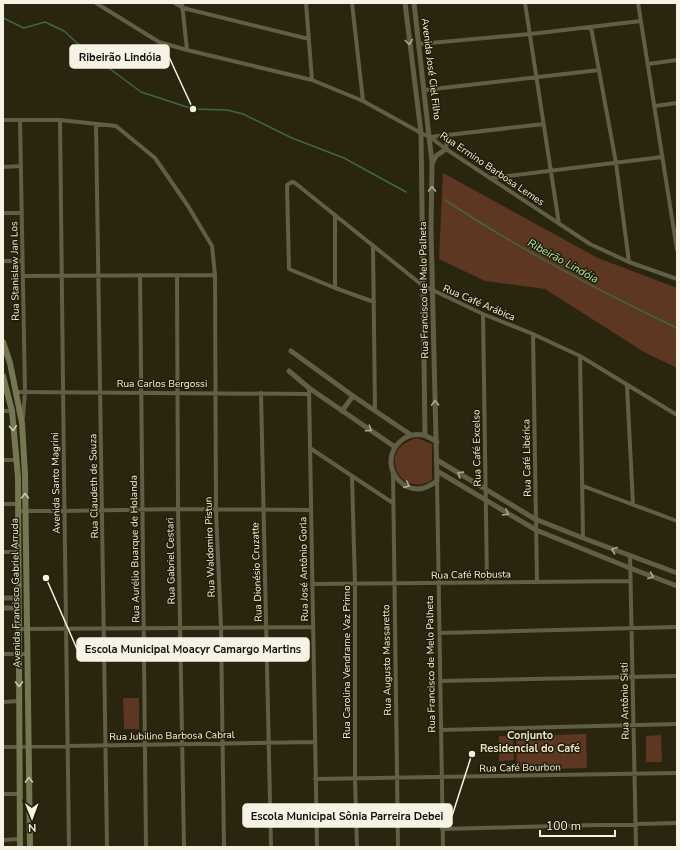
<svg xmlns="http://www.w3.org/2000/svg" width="680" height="850" font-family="'Nunito Sans',sans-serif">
<rect width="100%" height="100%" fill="#2a250f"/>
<path fill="#5d3722" d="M443 173 598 258 677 288V368L644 352 545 289 485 281 439 259Z
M417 438 432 444V480C404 497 384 462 401 446 406 442 411 440 417 438Z
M123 698H139V729H124Z
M586 734 587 768 517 770 516 736Z
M661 735 662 762H646V736Z
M499 736H513L514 760 499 761Z"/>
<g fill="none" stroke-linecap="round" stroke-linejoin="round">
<path stroke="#3f6841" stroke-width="1.5" d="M3 18 24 28 45 22 64 31 86 51 141 92 193 109 227 110 243 114 292 138 344 158 406 192
M445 200C519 249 597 290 677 328"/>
<path stroke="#625d45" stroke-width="4" d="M96 3 159 42 187 50 312 80 363 101 421 133 430 137 446 149 590 244 629 262 677 279
M175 3 183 8 309 39
M182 3 187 50
M306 3 312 80
M352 3 363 101
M525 3 559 224
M638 3 677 250
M591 27 616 163 629 262
M419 44 530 34 641 21
M648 64 677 60
M425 90 599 70
M655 106 677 103
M3 120H60L116 126 155 158 188 206 212 246 215 275 216 510 221 627 224 847
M20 120 25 392 23 418
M60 120C62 362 66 605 69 847
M96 124 107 847
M430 137 544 124
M446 149 447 139 449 135
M3 167 21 166
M492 178 662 157
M3 213H22
M373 245 375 411
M3 261H23
M140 275 146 847
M23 276 215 275
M177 276 178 509 184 847
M335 288V216
M374 302 335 288 289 269 287 185 292 182 295 183 422 285 483 314 533 334 580 356 677 415
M483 314 487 582
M533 334 537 582
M580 356 583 538
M627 385 633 505
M309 388 317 847
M16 392 309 394
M261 393 271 847
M3 411H12
M310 448 352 476 393 503
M3 460H16
M393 472 398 847
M352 476 355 584V779L357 847
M437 481 443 847
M583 486 677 521
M3 504H18
M18 511H65L178 509 311 510
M3 552H18
M630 555 636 847
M312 584 630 581
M19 629 313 627
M440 633 677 627
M3 654H28
M440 681 677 676
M3 702 19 701
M441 730 677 724
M3 747 315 742
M315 779 677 773
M3 794H20
M442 829 677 823
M3 840 20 839"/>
<path stroke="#625d45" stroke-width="5" d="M405 3 421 133 425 435
M414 3 432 163 431 228 437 481C431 485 425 489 418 489 403 489 390 475 391 460 392 444 407 432 423 435 428 436 433 440 437 442
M433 162 436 156 446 149
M291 351 353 396 411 435
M289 371 309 388 395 447
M342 411 353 396
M437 460 535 519 583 538 677 573
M437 471 536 530 630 568 677 586
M3 598H18
M3 608H18"/>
<path stroke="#757752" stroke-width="6" d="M3 342 10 363 22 423 25 475 30 847
M3 376 12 411 18 477 20 847"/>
</g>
<defs><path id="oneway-chevron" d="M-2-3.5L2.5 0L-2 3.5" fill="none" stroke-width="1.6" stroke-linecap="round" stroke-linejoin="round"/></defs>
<g stroke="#aca895">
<use href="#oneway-chevron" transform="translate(409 42) rotate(83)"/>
<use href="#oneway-chevron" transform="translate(432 189) rotate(-89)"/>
<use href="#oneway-chevron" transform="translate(435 403) rotate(-92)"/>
<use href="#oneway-chevron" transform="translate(369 429) rotate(34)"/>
<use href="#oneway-chevron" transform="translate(460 474) rotate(-148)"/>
<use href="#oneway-chevron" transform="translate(407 485) rotate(24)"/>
<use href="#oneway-chevron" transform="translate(506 513) rotate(30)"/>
<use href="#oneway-chevron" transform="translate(614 550) rotate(-160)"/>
<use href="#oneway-chevron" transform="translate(651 576) rotate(21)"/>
</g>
<g stroke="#c9c8b2">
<use href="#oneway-chevron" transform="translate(13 428) rotate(85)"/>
<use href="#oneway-chevron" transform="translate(25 496) rotate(-90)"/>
<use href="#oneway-chevron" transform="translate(19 684) rotate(90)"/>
<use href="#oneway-chevron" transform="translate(29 780) rotate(-91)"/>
</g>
<g text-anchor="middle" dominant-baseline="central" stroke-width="3" stroke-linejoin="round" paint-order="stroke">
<g font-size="10" fill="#f6f3e5" stroke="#201c06">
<text transform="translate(431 69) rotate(83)">Avenida José Ciel Filho</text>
<text transform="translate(492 169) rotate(34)">Rua Ermino Barbosa Lemes</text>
<text transform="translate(15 271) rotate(-91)">Rua Stanislaw Jan Los</text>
<text transform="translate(424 290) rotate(-91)">Rua Francisco de Melo Palheta</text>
<text transform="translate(479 303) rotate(23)">Rua Café Arábica</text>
<text x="162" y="384">Rua Carlos Bergossi</text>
<text transform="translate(477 448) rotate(-91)">Rua Café Excelso</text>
<text transform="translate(527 458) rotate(-91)">Rua Café Libérica</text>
<text transform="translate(56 483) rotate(-91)">Avenida Santo Magrini</text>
<text transform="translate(94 486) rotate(-91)">Rua Claudeth de Souza</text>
<text transform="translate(210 547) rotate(-92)">Rua Waldomiro Pistun</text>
<text transform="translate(135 549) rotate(-91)">Rua Aurélio Buarque de Holanda</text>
<text transform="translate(171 561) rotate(-91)">Rua Gabriel Cestari</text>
<text transform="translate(304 569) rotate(-91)">Rua José Antônio Gorla</text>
<text transform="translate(257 572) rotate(-92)">Rua Dionésio Cruzatte</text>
<text transform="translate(471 575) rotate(-1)">Rua Café Robusta</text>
<text transform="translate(16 593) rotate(-91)">Avenida Francisco Gabriel Arruda</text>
<text transform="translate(387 660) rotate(-91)">Rua Augusto Massaretto</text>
<text transform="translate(347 662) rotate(-90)">Rua Carolina Vendrame Vaz Primo</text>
<text transform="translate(431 664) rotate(-91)">Rua Francisco de Melo Palheta</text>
<text transform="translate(625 701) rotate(-91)">Rua Antônio Sisti</text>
<text transform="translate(172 736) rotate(-1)">Rua Jubilino Barbosa Cabral</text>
<text transform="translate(520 768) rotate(-1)">Rua Café Bourbon</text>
</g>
<g font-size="11" font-style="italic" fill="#abebac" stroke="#201c06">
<text transform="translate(563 261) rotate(29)">Ribeirão Lindóia</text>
</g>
<g font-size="11" font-weight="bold" fill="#eae5c9" stroke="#201c06">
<text x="530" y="735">Conjunto<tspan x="530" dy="13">Residencial do Café</tspan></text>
</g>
</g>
<path fill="none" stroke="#f6f3e5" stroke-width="1.5" d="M193 109L169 57M46 578L77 649M472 754L452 816"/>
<g fill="#f6f3e5" stroke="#201c06" stroke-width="1.5">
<circle cx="193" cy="109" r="4"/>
<circle cx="46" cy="578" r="4"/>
<circle cx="472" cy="754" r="4"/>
</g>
<g fill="#f6f3e5" stroke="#f6f3e5" stroke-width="1.5">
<rect x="70" y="45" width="99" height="23" rx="4"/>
<rect x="77" y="638" width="232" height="23" rx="4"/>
<rect x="243" y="804" width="209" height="23" rx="4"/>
</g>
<g font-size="11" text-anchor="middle" font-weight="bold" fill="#111">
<text x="120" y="61">Ribeirão Lindóia</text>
<text x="193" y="653">Escola Municipal Moacyr Camargo Martins</text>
<text x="347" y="820">Escola Municipal Sônia Parreira Debei</text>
</g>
<rect width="680" height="850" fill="none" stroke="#f6f3e5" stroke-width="8"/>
<g transform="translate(32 818) rotate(179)" stroke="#201c06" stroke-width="3" paint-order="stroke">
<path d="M0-3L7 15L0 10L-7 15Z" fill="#f6f3e5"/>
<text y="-6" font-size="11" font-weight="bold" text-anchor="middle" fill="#f6f3e5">N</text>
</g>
<path d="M540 830v6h75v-6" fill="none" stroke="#f6f3e5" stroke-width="2"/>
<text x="546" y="830" font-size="12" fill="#f6f3e5" stroke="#201c06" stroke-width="3" paint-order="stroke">100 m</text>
</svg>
